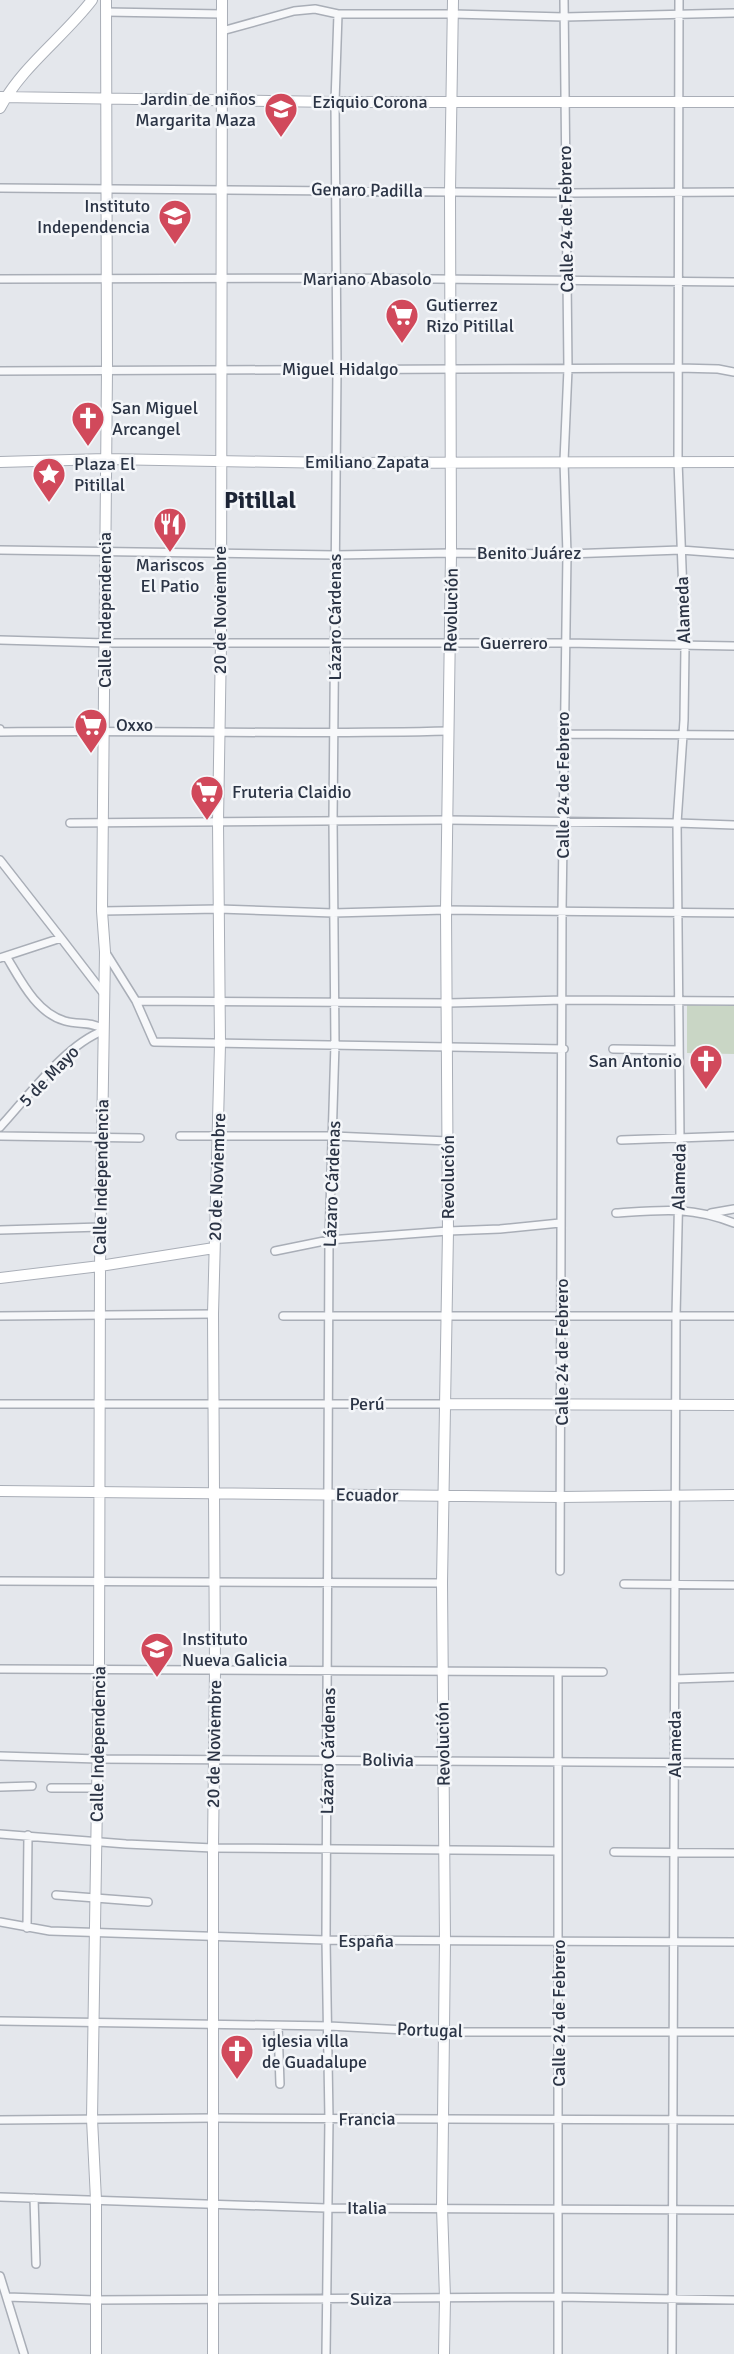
<svg xmlns="http://www.w3.org/2000/svg" width="734" height="2354" font-family="Signika,sans-serif">
<rect width="100%" height="100%" fill="#e4e7ec"/>
<path fill="#c9d6c5" d="M687 1005 734 1006V1054L687 1053Z"/>
<g fill="none" stroke-linecap="round" stroke-linejoin="round">
<defs>
<path id="street" d="M106 12 222 14
M222 31 294 11 315 9 338 14H453L564 17 734 13
M0 188 566 193 734 192
M0 279 336 278 734 282
M0 371 679 368 718 369 734 372
M0 550 335 555 451 553 567 554 681 550 734 554
M0 640 106 643H565L734 646
M0 729 1 732C151 730 300 735 449 731
M564 734 734 735
M70 823 447 820 677 823 734 825
M0 860 61 938
M102 911 219 909 333 913 446 910 734 913
M106 953 136 1001 448 1003 563 1000 734 1001
M6 956C20 979 36 1013 65 1021 79 1025 90 1021 103 1029
M0 958 61 938 104 994
M136 1001 154 1042 564 1049
M613 1049 679 1050
M0 1127C27 1098 66 1044 103 1031
M0 1136 140 1138
M180 1136H333L448 1141
M621 1140 734 1136
M616 1213C661 1210 690 1206 734 1223
M711 1213 734 1209
M0 1230 101 1227
M275 1251 329 1240 448 1231 500 1229 560 1223
M0 1316 213 1314
M283 1316H734
M0 1404H445
M560 1571 562 910 567 554 564 461 568 369 564 0
M0 1581 442 1583
M624 1584 734 1585
M0 1669 603 1672
M675 1679 734 1677
M0 1756 98 1759 734 1763
M0 1787 32 1786
M51 1788H97
M0 1834 126 1844 213 1848 558 1851
M614 1852 734 1853
M56 1895 148 1902
M0 1922 50 1931 326 1940 734 1942
M27 1928 28 1835
M0 2021 329 2026 444 2032H734
M278 2026 280 2084
M0 2120 213 2118 734 2120
M0 2197 326 2208 734 2210
M34 2198 36 2264
M0 2276 24 2354
M7 2297 95 2300 558 2297 734 2300
M326 2354 329 2119 326 1940 329 1240 335 1044 333 820 337 369 335 102 338 14
M558 2354V1673
M672 2354 676 1316 680 1139 677 823 684 720 685 647 678 461 679 0"/>
<path id="secondary" d="M0 97 335 102H734
M0 108C22 66 64 37 92 0
M0 462 105 459 335 463 734 462
M0 1278 100 1266 214 1248
M445 1404 734 1405
M0 1491 561 1497 734 1495
M96 2354V2200L92 2119 99 1670 100 1266 105 952 102 911 107 370 106 1
M213 2354V1848L215 1670 213 1314 220 1044 218 822 221 642 222 0
M444 2354 445 2298 442 2207 445 1941 442 1583 448 1231 446 910 451 553 450 191 453 0"/>
</defs>
<use href="#street" stroke="#a9aeb7" stroke-width="10"/>
<use href="#secondary" stroke="#a9aeb7" stroke-width="12"/>
<use href="#street" stroke="#f7f8fa" stroke-width="7"/>
<use href="#secondary" stroke="#fff" stroke-width="10"/>
</g>
<defs>
<symbol id="school-pin" viewBox="-11 -11 22 30"><path d="M0 17L-7.5 6A9.5 9.5 0 1 1 7.5 6Z" fill="#d1495b" stroke="#f4f6f9"/><path d="M0-5L7-2L0 1L-7-2ZM-4 1L0 2.5L4 1V4Q0 6-4 4Z" fill="#fff"/></symbol>
<symbol id="supermarket-pin" viewBox="-11 -11 22 30"><path d="M0 17L-7.5 6A9.5 9.5 0 1 1 7.5 6Z" fill="#d1495b" stroke="#f4f6f9"/><path d="M-6-5.5h2.5l.6 2H6L4.5 2H-2.5L-4.4-4H-6ZM-1.5 3.2a1.3 1.3 0 1 0 .1 0ZM3 3.2a1.3 1.3 0 1 0 .1 0Z" fill="#fff"/></symbol>
<symbol id="church-pin" viewBox="-11 -11 22 30"><path d="M0 17L-7.5 6A9.5 9.5 0 1 1 7.5 6Z" fill="#d1495b" stroke="#f4f6f9"/><path d="M-1.2-6h2.4v3.5h3.3v2.4h-3.3V6h-2.4V-.1h-3.3v-2.4h3.3Z" fill="#fff"/></symbol>
<symbol id="sight-pin" viewBox="-11 -11 22 30"><path d="M0 17L-7.5 6A9.5 9.5 0 1 1 7.5 6Z" fill="#d1495b" stroke="#f4f6f9"/><path d="M0-6L1.8-2.2L6-1.7L2.9 1.2L3.7 5.4L0 3.3L-3.7 5.4L-2.9 1.2L-6-1.7L-1.8-2.2Z" fill="#fff"/></symbol>
<symbol id="restaurant-pin" viewBox="-11 -11 22 30"><path d="M0 17L-7.5 6A9.5 9.5 0 1 1 7.5 6Z" fill="#d1495b" stroke="#f4f6f9"/><path d="M-5-6h1v4h1v-4h1v4h1v-4h1v5L-1.5 .5V6h-2V.5L-5-1ZM5-6V6H3V1.5H1.5Q1.5-4 5-6Z" fill="#fff"/></symbol>
</defs>
<g fill-rule="evenodd">
<use href="#school-pin" x="262" y="90" width="38" height="52"/>
<use href="#school-pin" x="156" y="197" width="38" height="52"/>
<use href="#supermarket-pin" x="383" y="296" width="38" height="52"/>
<use href="#church-pin" x="69" y="399" width="38" height="52"/>
<use href="#sight-pin" x="30" y="455" width="38" height="52"/>
<use href="#restaurant-pin" x="151" y="505" width="38" height="52"/>
<use href="#supermarket-pin" x="72" y="706" width="38" height="52"/>
<use href="#supermarket-pin" x="188" y="773" width="38" height="52"/>
<use href="#church-pin" x="687" y="1042" width="38" height="52"/>
<use href="#school-pin" x="138" y="1630" width="38" height="52"/>
<use href="#church-pin" x="218" y="2032" width="38" height="52"/>
</g>
<g text-anchor="middle" dominant-baseline="central" stroke-width="5" stroke-linejoin="round" paint-order="stroke">
<g font-size="18" fill="#2b3445" stroke="#f4f6f9" text-anchor="start">
<text x="256" y="99" text-anchor="end">Jardin de niños<tspan x="256" dy="21">Margarita Maza</tspan></text>
<text x="150" y="206" text-anchor="end">Instituto<tspan x="150" dy="21">Independencia</tspan></text>
<text x="426" y="305">Gutierrez<tspan x="426" dy="21">Rizo Pitillal</tspan></text>
<text x="112" y="408">San Miguel<tspan x="112" dy="21">Arcangel</tspan></text>
<text x="74" y="464">Plaza El<tspan x="74" dy="21">Pitillal</tspan></text>
<text x="170" y="565" text-anchor="middle">Mariscos<tspan x="170" dy="21">El Patio</tspan></text>
<text x="116" y="725">Oxxo</text>
<text x="232" y="792">Fruteria Claidio</text>
<text x="682" y="1061" text-anchor="end">San Antonio</text>
<text x="182" y="1639">Instituto<tspan x="182" dy="21">Nueva Galicia</tspan></text>
<text x="262" y="2041">iglesia villa<tspan x="262" dy="21">de Guadalupe</tspan></text>
</g>
<g font-size="18" fill="#2b3445" stroke="#f4f6f9">
<text x="370" y="102">Eziquio Corona</text>
<text transform="translate(367 190) rotate(1)">Genaro Padilla</text>
<text transform="translate(566 219) rotate(-91)">Calle 24 de Febrero</text>
<text x="367" y="279">Mariano Abasolo</text>
<text x="340" y="369">Miguel Hidalgo</text>
<text x="367" y="462">Emiliano Zapata</text>
<text x="529" y="553">Benito Juárez</text>
<text transform="translate(105 610) rotate(-90)">Calle Independencia</text>
<text transform="translate(220 610) rotate(-90)">20 de Noviembre</text>
<text transform="translate(451 610) rotate(-89)">Revolución</text>
<text transform="translate(683 610) rotate(-92)">Alameda</text>
<text transform="translate(335 617) rotate(-90)">Lázaro Cárdenas</text>
<text x="514" y="643">Guerrero</text>
<text transform="translate(563 785) rotate(-90)">Calle 24 de Febrero</text>
<text transform="translate(49 1076) rotate(-46)">5 de Mayo</text>
<text transform="translate(101 1177) rotate(-89)">Calle Independencia</text>
<text transform="translate(217 1177) rotate(-88)">20 de Noviembre</text>
<text transform="translate(448 1177) rotate(-90)">Revolución</text>
<text transform="translate(679 1177) rotate(-89)">Alameda</text>
<text transform="translate(332 1184) rotate(-88)">Lázaro Cárdenas</text>
<text transform="translate(562 1352) rotate(-90)">Calle 24 de Febrero</text>
<text x="367" y="1404">Perú</text>
<text transform="translate(367 1495) rotate(1)">Ecuador</text>
<text transform="translate(98 1744) rotate(-89)">Calle Independencia</text>
<text transform="translate(214 1744) rotate(-89)">20 de Noviembre</text>
<text transform="translate(443 1744) rotate(-91)">Revolución</text>
<text transform="translate(675 1744) rotate(-90)">Alameda</text>
<text transform="translate(328 1751) rotate(-89)">Lázaro Cárdenas</text>
<text transform="translate(388 1760) rotate(1)">Bolivia</text>
<text x="366" y="1941">España</text>
<text transform="translate(559 2013) rotate(-90)">Calle 24 de Febrero</text>
<text transform="translate(430 2030) rotate(2)">Portugal</text>
<text transform="translate(367 2119) rotate(-1)">Francia</text>
<text x="367" y="2208">Italia</text>
<text x="371" y="2299">Suiza</text>
</g>
<g font-size="24" font-weight="bold" fill="#1d2536" stroke="#f4f6f9">
<text x="260" y="500">Pitillal</text>
</g>
</g>
</svg>
